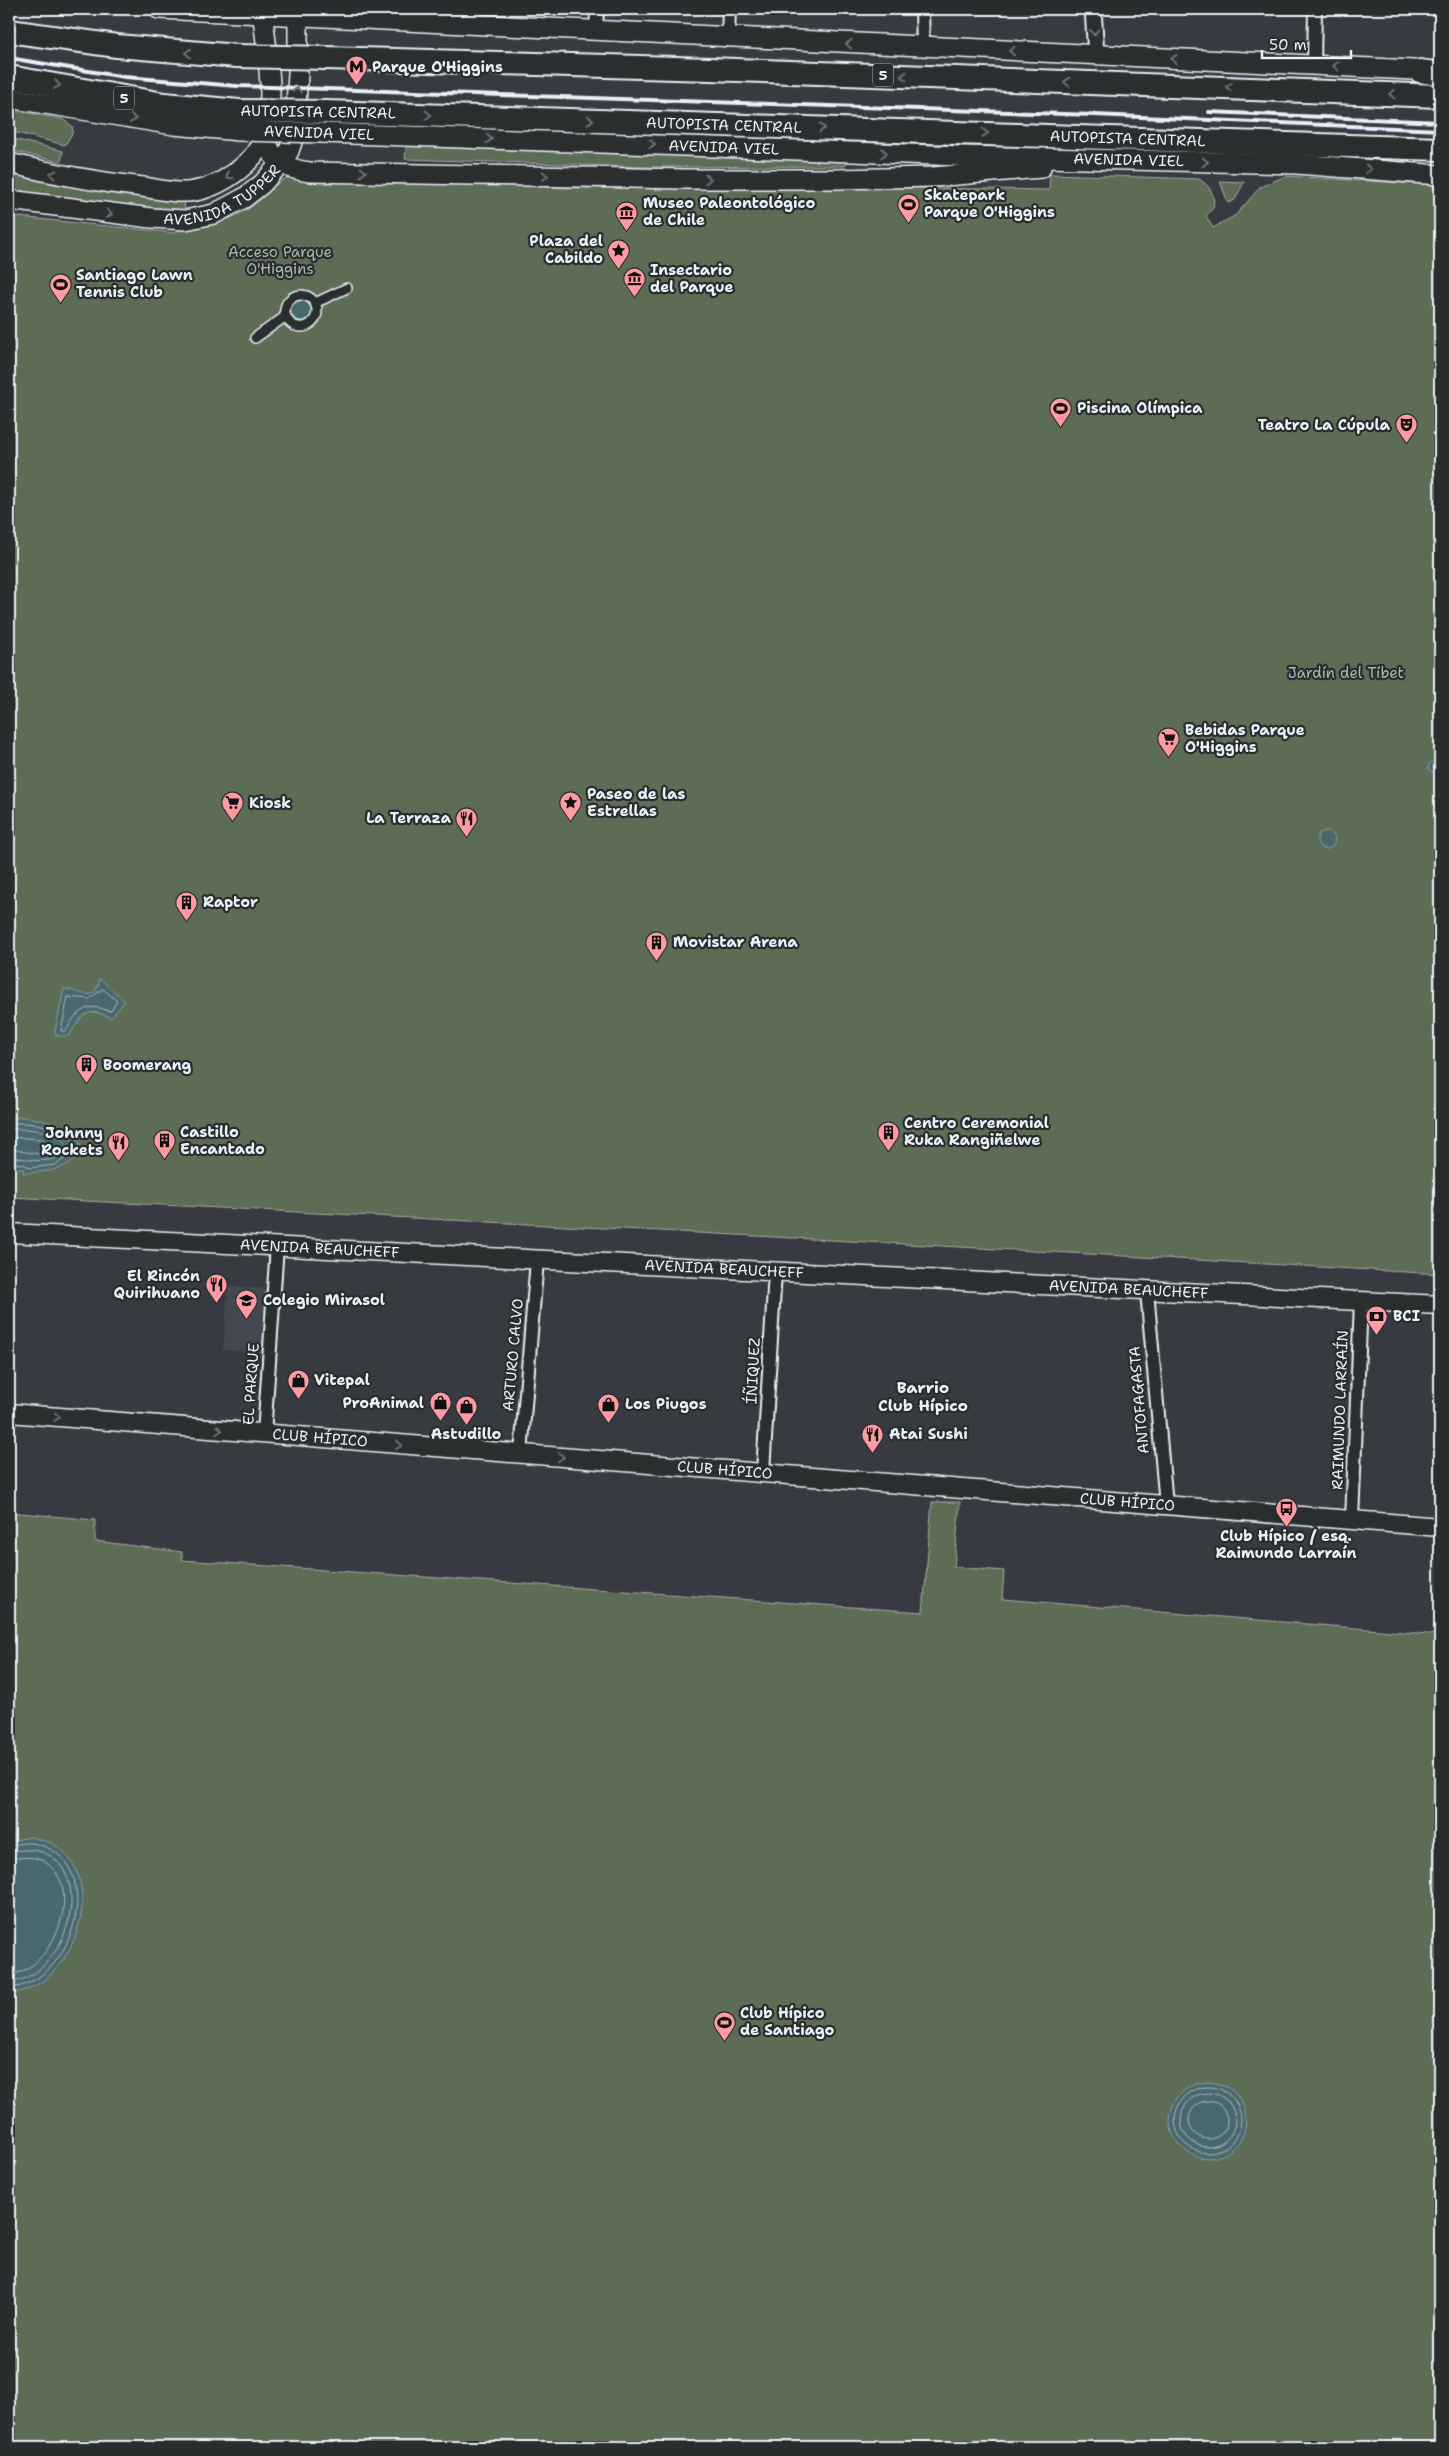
<svg xmlns="http://www.w3.org/2000/svg" width="1449" height="2456" font-family="'Shantell Sans',sans-serif">
<rect width="100%" height="100%" fill="#383a41"/>
<filter id="ink" filterUnits="userSpaceOnUse"><feTurbulence type="fractalNoise" baseFrequency=".02" numOctaves="2"/><feDisplacementMap in="SourceGraphic" scale="10" xChannelSelector="R" yChannelSelector="G"/><feConvolveMatrix kernelMatrix="1 2 1 2 8 2 1 2 1" color-interpolation-filters="sRGB"/></filter>
<g filter="url(#ink)">
<path fill="#444751" d="M1440 337V407L1436 401Z
M228 1286 271 1289 267 1353 223 1350Z"/>
<path fill="#5d6c54" stroke="#a2aea6" d="M9 109 62 119 72 126 73 132 65 145 9 131Z
M9 138 63 151 61 162 9 150Z
M406 145 844 161 847 164 845 166 644 167 405 159Z
M9 171 184 199 185 210 100 204 9 189Z
M1050 174 1199 179C1210 186 1216 195 1213 208L1206 216 1213 228 1236 215 1260 187 1286 176 1432 185 1440 191V337L1436 401 1440 407V1274C963 1246 486 1222 9 1197V216L176 233V229C206 228 236 220 259 201 268 193 278 180 290 177L363 183 387 181 566 188 805 186 1049 190Z
M1220 181 1244 182 1235 200 1228 203Z
M932 1502H960L954 1567 1004 1571 1002 1599 1440 1635V2447H9V1512L95 1520V1541L182 1552V1560L923 1612Z"/>
<path fill="#4a676d" stroke="#899ea5" d="M290 310a11 11 0 1 1 22 0a11 11 0 1 1-22 0Z
M1440 756V804L1436 800 1435 794 1440 781 1438 776 1428 769 1429 764Z
M1317 840a9 9 0 1 1 18 0a9 9 0 1 1-18 0Z
M100 979 125 1001 111 1018C87 1005 81 1016 69 1036H57L55 1032 64 989C76 988 94 1007 100 979Z
M22 1117C45 1120 64 1123 80 1143 78 1171 45 1172 23 1173L24 1169 9 1167V1118Z
M31 1837C38 1839 47 1841 53 1844 112 1879 73 1991 9 1993V1841Z
M1170 2120a38 38 0 1 1 76 0a38 38 0 1 1-76 0Z"/>
<g fill="none" stroke-linecap="round" stroke-linejoin="round">
<path stroke="#a9bac0" stroke-width="1" d="M103 989 117 1001 111 1011C107 1011 104 1009 100 1008 82 1004 73 1018 66 1031H61L68 997 89 999Z
M9 1123C32 1123 61 1123 75 1145L69 1156 55 1165 30 1168 24 1164 9 1163
M9 1129C28 1129 57 1128 68 1147 55 1169 29 1158 9 1157
M9 1137 41 1139 57 1147C47 1160 23 1150 9 1149
M9 1845C16 1845 24 1842 31 1843 109 1854 78 1984 9 1988
M9 1851C22 1851 34 1847 47 1854 97 1881 62 1980 9 1982
M9 1859C20 1858 32 1855 43 1861 87 1885 54 1971 9 1975
M1175 2120a33 33 0 1 1 66 0a33 33 0 1 1-66 0Z
M1181 2120a27 27 0 1 1 54 0a27 27 0 1 1-54 0Z
M1189 2120a19 19 0 1 1 38 0a19 19 0 1 1-38 0Z"/>
<defs>
<path id="pedestrian" d="M285 311a16 16 0 1 1 32 0a16 16 0 1 1-32 0Z
M315 303 347 288
M255 338 286 316"/>
<path id="minor" d="M922 9 923 47
M473 25 474 9
M596 32 597 9
M728 38 729 9
M1314 64 1315 9
M1147 1291 1166 1505
M264 1434 277 1246
M521 1454 537 1260
M763 1472 775 1272
M1352 1520 1361 1301"/>
<path id="tertiary" d="M1093 9 1096 55"/>
<g id="secondary">
<path id="s1" d="M9 1233 1440 1305"/>
<path id="s2" d="M9 1413 1440 1527"/>
</g>
<g id="primary">
<path d="M159 9 1433 71"/>
<path d="M9 98 174 125 239 131"/>
<path d="M265 133C269 161 285 169 310 172L684 179H836L933 177 1041 168"/>
<path id="s3" d="M323 133 961 156 1297 164 1440 175"/>
<path d="M9 163C53 174 97 182 143 187 157 189 173 193 188 192 218 189 257 164 265 133 276 94 266 48 262 9"/>
<path id="s4" d="M9 200 151 218 185 220 214 214 244 198 262 184 280 164 289 151 294 136 298 74V9"/>
</g>
<g id="motorway">
<path d="M9 31 117 46 237 56"/>
<path d="M326 58 710 69 1440 96"/>
<path d="M1420 71 1440 74"/>
<path d="M9 77 164 104 239 111"/>
<path id="s5" d="M326 112 1440 149"/>
</g>
</defs>
<use href="#pedestrian" stroke="#e8f1f8" stroke-width="12"/>
<use href="#minor" stroke="#e8f1f8" stroke-width="16"/>
<use href="#tertiary" stroke="#e8f1f8" stroke-width="19"/>
<use href="#secondary" stroke="#e8f1f8" stroke-width="21"/>
<use href="#primary" stroke="#e8f1f8" stroke-width="22"/>
<use href="#motorway" stroke="#e8f1f8" stroke-width="26"/>
<use href="#pedestrian" stroke="#2a2d2e" stroke-width="9"/>
<use href="#minor" stroke="#2a2d2e" stroke-width="12"/>
<use href="#tertiary" stroke="#2a2d2e" stroke-width="15"/>
<use href="#secondary" stroke="#2a2d2e" stroke-width="18"/>
<use href="#primary" stroke="#2a2d2e" stroke-width="19"/>
<use href="#motorway" stroke="#2a2d2e" stroke-width="22"/>
<path stroke="#e8f1f8" stroke-width="4" d="M9 58 125 77 237 86 1095 115 1440 130
M1209 112 1440 122"/>
<defs>
<path id="primary-bridge" d="M239 131 323 133"/>
<path id="motorway-bridge" d="M237 56 326 58
M239 111 326 112"/>
</defs>
<use href="#primary-bridge" stroke="#e8f1f8" stroke-width="22" stroke-linecap="butt"/>
<use href="#motorway-bridge" stroke="#e8f1f8" stroke-width="26" stroke-linecap="butt"/>
<use href="#primary-bridge" stroke="#2a2d2e" stroke-width="19"/>
<use href="#motorway-bridge" stroke="#2a2d2e" stroke-width="22"/>
</g>
<defs><path id="oneway-chevron" d="M-2-3.5L2.5 0L-2 3.5" fill="none" stroke-width="1.6" stroke-linecap="round" stroke-linejoin="round" transform="scale(1.25)"/></defs>
<g stroke="#6c7275">
<use href="#oneway-chevron" transform="translate(1094 32) rotate(88)"/>
<use href="#oneway-chevron" transform="translate(849 44) rotate(-177)"/>
<use href="#oneway-chevron" transform="translate(1012 51) rotate(-177)"/>
<use href="#oneway-chevron" transform="translate(188 53) rotate(-175)"/>
<use href="#oneway-chevron" transform="translate(1174 59) rotate(-178)"/>
<use href="#oneway-chevron" transform="translate(1336 66) rotate(-177)"/>
<use href="#oneway-chevron" transform="translate(904 76) rotate(-178)"/>
<use href="#oneway-chevron" transform="translate(1067 82) rotate(-178)"/>
<use href="#oneway-chevron" transform="translate(57 85) rotate(10)"/>
<use href="#oneway-chevron" transform="translate(1229 87) rotate(-178)"/>
<use href="#oneway-chevron" transform="translate(297 90) rotate(-87)"/>
<use href="#oneway-chevron" transform="translate(1392 94) rotate(-178)"/>
<use href="#oneway-chevron" transform="translate(428 115) rotate(2)"/>
<use href="#oneway-chevron" transform="translate(133 119) rotate(9)"/>
<use href="#oneway-chevron" transform="translate(590 120) rotate(2)"/>
<use href="#oneway-chevron" transform="translate(822 128) rotate(2)"/>
<use href="#oneway-chevron" transform="translate(985 133) rotate(2)"/>
<use href="#oneway-chevron" transform="translate(489 139) rotate(2)"/>
<use href="#oneway-chevron" transform="translate(652 144) rotate(2)"/>
<use href="#oneway-chevron" transform="translate(884 153) rotate(2)"/>
<use href="#oneway-chevron" transform="translate(1205 162) rotate(1)"/>
<use href="#oneway-chevron" transform="translate(1368 169) rotate(5)"/>
<use href="#oneway-chevron" transform="translate(363 172) rotate(1)"/>
<use href="#oneway-chevron" transform="translate(53 174) rotate(-167)"/>
<use href="#oneway-chevron" transform="translate(229 176) rotate(147)"/>
<use href="#oneway-chevron" transform="translate(545 176) rotate(1)"/>
<use href="#oneway-chevron" transform="translate(708 179)"/>
<use href="#oneway-chevron" transform="translate(109 214) rotate(7)"/>
<use href="#oneway-chevron" transform="translate(57 1417) rotate(5)"/>
<use href="#oneway-chevron" transform="translate(219 1430) rotate(5)"/>
<use href="#oneway-chevron" transform="translate(399 1445) rotate(4)"/>
<use href="#oneway-chevron" transform="translate(561 1457) rotate(4)"/>
</g>
</g>
<defs>
<symbol id="metro-pin" viewBox="-11 -11 22 30"><path d="M0 17L-7.5 6A9.5 9.5 0 1 1 7.5 6Z" fill="#ff9aa2" stroke="#2a2d2e"/><path d="M-5.5 5V-5H-3L0 0L3-5H5.5V5H3V-.5L0 4L-3-.5V5Z" fill="#111"/></symbol>
<symbol id="stadium-pin" viewBox="-11 -11 22 30"><path d="M0 17L-7.5 6A9.5 9.5 0 1 1 7.5 6Z" fill="#ff9aa2" stroke="#2a2d2e"/><path d="M0-5a6.5 5 0 1 0 0 10a6.5 5 0 1 0 0-10ZM-3.5-1.8h7v3.6h-7Z" fill="#111"/></symbol>
<symbol id="museum-pin" viewBox="-11 -11 22 30"><path d="M0 17L-7.5 6A9.5 9.5 0 1 1 7.5 6Z" fill="#ff9aa2" stroke="#2a2d2e"/><path d="M0-6L6-3V-2H-6V-3ZM-5-1h2V3h-2ZM-1-1h2V3h-2ZM3-1h2V3H3ZM-6 4H6V6H-6Z" fill="#111"/></symbol>
<symbol id="sight-pin" viewBox="-11 -11 22 30"><path d="M0 17L-7.5 6A9.5 9.5 0 1 1 7.5 6Z" fill="#ff9aa2" stroke="#2a2d2e"/><path d="M0-6L1.8-2.2L6-1.7L2.9 1.2L3.7 5.4L0 3.3L-3.7 5.4L-2.9 1.2L-6-1.7L-1.8-2.2Z" fill="#111"/></symbol>
<symbol id="theatre-pin" viewBox="-11 -11 22 30"><path d="M0 17L-7.5 6A9.5 9.5 0 1 1 7.5 6Z" fill="#ff9aa2" stroke="#2a2d2e"/><path d="M-5-5.5Q0-4 5-5.5V0Q5 5 0 6Q-5 5-5 0ZM-3.3-2.5H-1v1.5H-3.3ZM1-2.5H3.3v1.5H1ZM-2.8 1Q0 5.5 2.8 1Z" fill="#111"/></symbol>
<symbol id="supermarket-pin" viewBox="-11 -11 22 30"><path d="M0 17L-7.5 6A9.5 9.5 0 1 1 7.5 6Z" fill="#ff9aa2" stroke="#2a2d2e"/><path d="M-6-5.5h2.5l.6 2H6L4.5 2H-2.5L-4.4-4H-6ZM-1.5 3.2a1.3 1.3 0 1 0 .1 0ZM3 3.2a1.3 1.3 0 1 0 .1 0Z" fill="#111"/></symbol>
<symbol id="restaurant-pin" viewBox="-11 -11 22 30"><path d="M0 17L-7.5 6A9.5 9.5 0 1 1 7.5 6Z" fill="#ff9aa2" stroke="#2a2d2e"/><path d="M-5-6h1v4h1v-4h1v4h1v-4h1v5L-1.5 .5V6h-2V.5L-5-1ZM5-6V6H3V1.5H1.5Q1.5-4 5-6Z" fill="#111"/></symbol>
<symbol id="building-pin" viewBox="-11 -11 22 30"><path d="M0 17L-7.5 6A9.5 9.5 0 1 1 7.5 6Z" fill="#ff9aa2" stroke="#2a2d2e"/><path d="M-4-6H4V6H1V3H-1V6H-4ZM-2.5-4.3h1.7v1.8h-1.7ZM.8-4.3h1.7v1.8H.8ZM-2.5-1h1.7V.8h-1.7ZM.8-1h1.7V.8H.8Z" fill="#111"/></symbol>
<symbol id="school-pin" viewBox="-11 -11 22 30"><path d="M0 17L-7.5 6A9.5 9.5 0 1 1 7.5 6Z" fill="#ff9aa2" stroke="#2a2d2e"/><path d="M0-5L7-2L0 1L-7-2ZM-4 1L0 2.5L4 1V4Q0 6-4 4Z" fill="#111"/></symbol>
<symbol id="bank-pin" viewBox="-11 -11 22 30"><path d="M0 17L-7.5 6A9.5 9.5 0 1 1 7.5 6Z" fill="#ff9aa2" stroke="#2a2d2e"/><path d="M-6-4H6V4H-6ZM0-2.3a2.3 2.3 0 1 0 0 4.6a2.3 2.3 0 1 0 0-4.6Z" fill="#111"/></symbol>
<symbol id="shop-pin" viewBox="-11 -11 22 30"><path d="M0 17L-7.5 6A9.5 9.5 0 1 1 7.5 6Z" fill="#ff9aa2" stroke="#2a2d2e"/><path d="M-5-2.5h2.3a2.7 3.5 0 0 1 5.4 0H5L5.5 6h-11ZM-1.5-2.5h3a1.5 2.3 0 0 0-3 0Z" fill="#111"/></symbol>
<symbol id="bus-pin" viewBox="-11 -11 22 30"><path d="M0 17L-7.5 6A9.5 9.5 0 1 1 7.5 6Z" fill="#ff9aa2" stroke="#2a2d2e"/><path d="M-5-6H5V4H4V6H2V4H-2V6H-4V4H-5ZM-3.5-4V0h7V-4ZM-3.5 1.2v1.5H-2V1.2ZM2 1.2v1.5H3.5V1.2Z" fill="#111"/></symbol>
</defs>
<g fill-rule="evenodd">
<use href="#metro-pin" x="344" y="54" width="25" height="34"/>
<use href="#stadium-pin" x="896" y="192" width="25" height="34"/>
<use href="#museum-pin" x="614" y="200" width="25" height="34"/>
<use href="#sight-pin" x="606" y="238" width="25" height="34"/>
<use href="#museum-pin" x="622" y="266" width="25" height="34"/>
<use href="#stadium-pin" x="48" y="272" width="25" height="34"/>
<use href="#stadium-pin" x="1048" y="396" width="25" height="34"/>
<use href="#theatre-pin" x="1394" y="412" width="25" height="34"/>
<use href="#supermarket-pin" x="1156" y="726" width="25" height="34"/>
<use href="#supermarket-pin" x="220" y="790" width="25" height="34"/>
<use href="#sight-pin" x="558" y="790" width="25" height="34"/>
<use href="#restaurant-pin" x="454" y="806" width="25" height="34"/>
<use href="#building-pin" x="174" y="890" width="25" height="34"/>
<use href="#building-pin" x="644" y="930" width="25" height="34"/>
<use href="#building-pin" x="74" y="1052" width="25" height="34"/>
<use href="#building-pin" x="876" y="1120" width="25" height="34"/>
<use href="#building-pin" x="152" y="1128" width="25" height="34"/>
<use href="#restaurant-pin" x="106" y="1130" width="25" height="34"/>
<use href="#restaurant-pin" x="204" y="1272" width="25" height="34"/>
<use href="#school-pin" x="234" y="1288" width="25" height="34"/>
<use href="#bank-pin" x="1364" y="1304" width="25" height="34"/>
<use href="#shop-pin" x="286" y="1368" width="25" height="34"/>
<use href="#shop-pin" x="428" y="1390" width="25" height="34"/>
<use href="#shop-pin" x="596" y="1392" width="25" height="34"/>
<use href="#shop-pin" x="454" y="1394" width="25" height="34"/>
<use href="#restaurant-pin" x="860" y="1422" width="25" height="34"/>
<use href="#bus-pin" x="1274" y="1496" width="25" height="34"/>
<use href="#stadium-pin" x="712" y="2010" width="25" height="34"/>
</g>
<g text-anchor="middle" dominant-baseline="central" stroke-width="4.5" stroke-linejoin="round" paint-order="stroke">
<g fill="#2a2d2e" stroke="#afb6bb" stroke-width="1">
<rect x="873" y="63.5" width="20" height="23" rx="4"/>
<rect x="114" y="86.5" width="20" height="23" rx="4"/>
</g>
<g font-size="14" font-weight="bold" fill="#e8f1f8">
<text x="883" y="75">5</text>
<text x="124" y="98">5</text>
</g>
<g font-size="15" font-weight="bold" fill="#e8f1f8" stroke="#2a2d2e" text-anchor="start">
<text x="372" y="67">Parque O'Higgins</text>
<text x="924" y="195">Skatepark<tspan x="924" dy="17">Parque O'Higgins</tspan></text>
<text x="643" y="203">Museo Paleontológico<tspan x="643" dy="17">de Chile</tspan></text>
<text x="603" y="241" text-anchor="end">Plaza del<tspan x="603" dy="17">Cabildo</tspan></text>
<text x="650" y="270">Insectario<tspan x="650" dy="17">del Parque</tspan></text>
<text x="76" y="275">Santiago Lawn<tspan x="76" dy="17">Tennis Club</tspan></text>
<text x="1077" y="408">Piscina Olímpica</text>
<text x="1390" y="425" text-anchor="end">Teatro La Cúpula</text>
<text x="1185" y="730">Bebidas Parque<tspan x="1185" dy="17">O'Higgins</tspan></text>
<text x="587" y="794">Paseo de las<tspan x="587" dy="17">Estrellas</tspan></text>
<text x="249" y="803">Kiosk</text>
<text x="451" y="818" text-anchor="end">La Terraza</text>
<text x="203" y="902">Raptor</text>
<text x="673" y="942">Movistar Arena</text>
<text x="103" y="1065">Boomerang</text>
<text x="904" y="1123">Centro Ceremonial<tspan x="904" dy="17">Ruka Rangiñelwe</tspan></text>
<text x="180" y="1132">Castillo<tspan x="180" dy="17">Encantado</tspan></text>
<text x="103" y="1133" text-anchor="end">Johnny<tspan x="103" dy="17">Rockets</tspan></text>
<text x="200" y="1276" text-anchor="end">El Rincón<tspan x="200" dy="17">Quirihuano</tspan></text>
<text x="263" y="1300">Colegio Mirasol</text>
<text x="1393" y="1316">BCI</text>
<text x="314" y="1380">Vitepal</text>
<text x="424" y="1403" text-anchor="end">ProAnimal</text>
<text x="625" y="1404">Los Piugos</text>
<text x="466" y="1434" text-anchor="middle">Astudillo</text>
<text x="889" y="1434">Atai Sushi</text>
<text x="1286" y="1536" text-anchor="middle">Club Hípico / esq.<tspan x="1286" dy="17">Raimundo Larraín</tspan></text>
<text x="740" y="2013">Club Hípico<tspan x="740" dy="17">de Santiago</tspan></text>
</g>
<g font-size="15" fill="#e8f1f8" stroke="#2a2d2e">
<text transform="translate(318 112) rotate(1)">AUTOPISTA CENTRAL</text>
<text stroke="none"><textPath href="#s5" startOffset="398">AUTOPISTA CENTRAL</textPath></text>
<text transform="translate(319 133) rotate(2)">AVENIDA VIEL</text>
<text stroke="none"><textPath href="#s5" startOffset="802">AUTOPISTA CENTRAL</textPath></text>
<text stroke="none"><textPath href="#s3" startOffset="401">AVENIDA VIEL</textPath></text>
<text stroke="none"><textPath href="#s3" startOffset="806">AVENIDA VIEL</textPath></text>
<text stroke="none"><textPath href="#s4" startOffset="221">AVENIDA TUPPER</textPath></text>
<text stroke="none"><textPath href="#s1" startOffset="311">AVENIDA BEAUCHEFF</textPath></text>
<text stroke="none"><textPath href="#s1" startOffset="716">AVENIDA BEAUCHEFF</textPath></text>
<text stroke="none"><textPath href="#s1" startOffset="1121">AVENIDA BEAUCHEFF</textPath></text>
<text transform="translate(513 1355) rotate(-85)">ARTURO CALVO</text>
<text transform="translate(753 1371) rotate(-87)">ÍÑIQUEZ</text>
<text transform="translate(251 1384) rotate(-86)">EL PARQUE</text>
<text transform="translate(1139 1400) rotate(-95)">ANTOFAGASTA</text>
<text transform="translate(1340 1410) rotate(-88)">RAIMUNDO LARRAÍN</text>
<text stroke="none"><textPath href="#s2" startOffset="312">CLUB HÍPICO</textPath></text>
<text stroke="none"><textPath href="#s2" startOffset="718">CLUB HÍPICO</textPath></text>
<text stroke="none"><textPath href="#s2" startOffset="1122">CLUB HÍPICO</textPath></text>
</g>
<g font-size="15" fill="#a9b5ae" stroke="#2a2d2e">
<text x="280" y="252">Acceso Parque<tspan x="280" dy="17">O'Higgins</tspan></text>
<text x="1346" y="673">Jardín del Tíbet</text>
</g>
<g font-size="16" font-weight="bold" fill="#e8f1f8" stroke="#2a2d2e">
<text x="923" y="1387">Barrio<tspan x="923" dy="18">Club Hípico</tspan></text>
</g>
</g>
<rect width="1449" height="2456" fill="none" stroke="#2a2d2e" stroke-width="30"/>
<rect x="15" y="15" width="1419" height="2426" fill="none" stroke="#e8f1f8" stroke-width="2" filter="url(#ink)"/>
<path d="M1262 50v8h89v-8" fill="none" stroke="#e8f1f8" stroke-width="2.5"/>
<text x="1269" y="50" font-size="15" fill="#e8f1f8" stroke="#2a2d2e" stroke-width="4" paint-order="stroke">50 m</text>
</svg>
